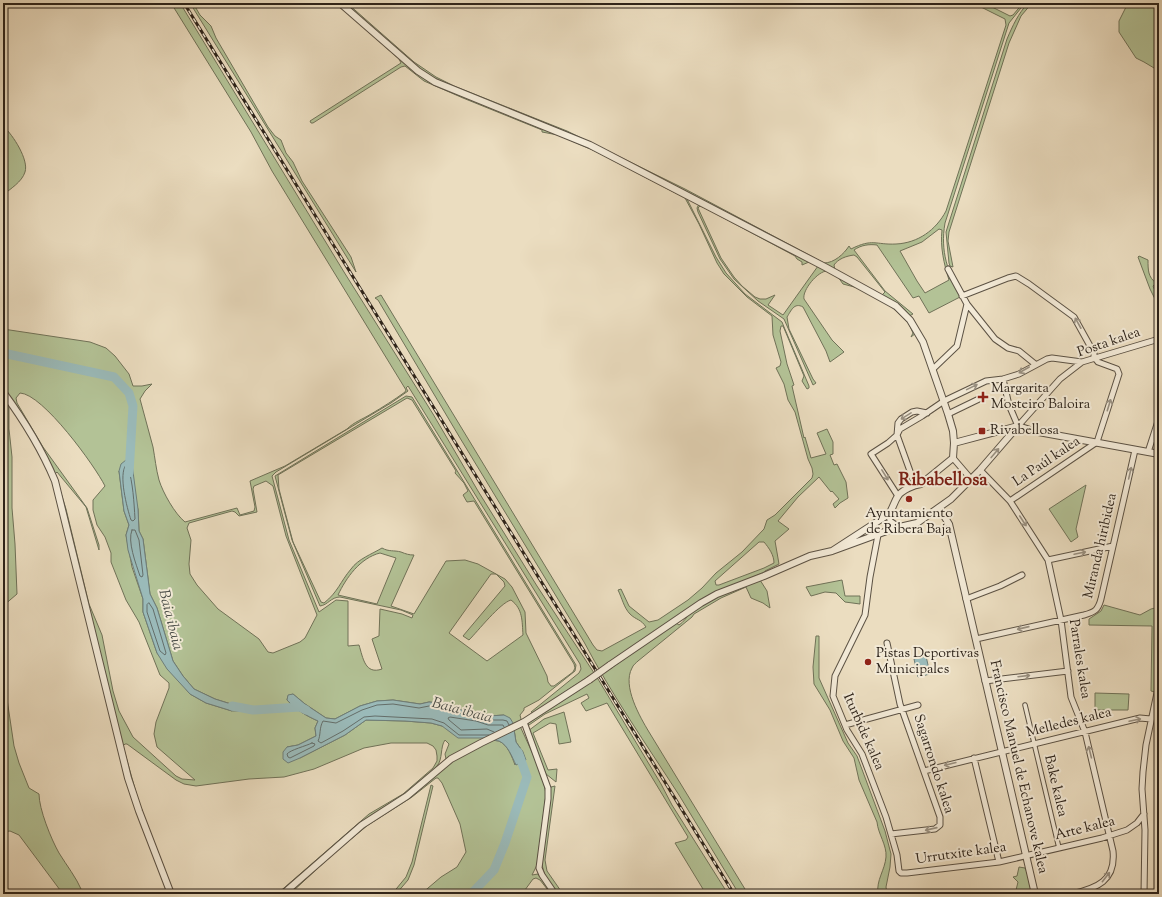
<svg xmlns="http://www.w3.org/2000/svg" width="1162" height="897" font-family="'Sorts Mill Goudy',serif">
<rect width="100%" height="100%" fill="#ebddc0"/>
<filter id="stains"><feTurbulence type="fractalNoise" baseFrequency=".005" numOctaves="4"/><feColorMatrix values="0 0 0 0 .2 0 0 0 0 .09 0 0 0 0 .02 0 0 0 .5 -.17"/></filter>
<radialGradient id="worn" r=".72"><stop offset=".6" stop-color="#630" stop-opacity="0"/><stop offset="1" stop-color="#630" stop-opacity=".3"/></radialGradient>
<path fill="#b3c296" stroke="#707258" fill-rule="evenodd" d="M171 3H180L344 272 433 414 478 491 537 586 598 679 661 784 672 805 728 894H706L675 843 686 840 688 837 607 703 586 711 581 703 589 698 587 694 545 714 529 725 527 724 593 681 589 676 533 713 531 712 579 673 581 669 580 664 408 386 406 388 408 391 391 403 276 472 272 476 289 540 319 612 336 600 348 601V646L359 645C363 658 365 675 382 669L372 639 379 636 380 609 402 614 412 618 413 615 401 610 340 597C331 597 328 605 320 606L292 540 275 476 406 396 412 397 576 665 575 671 539 700 524 708V710L520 715 521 719 520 722 513 725 504 715 489 716 478 712 448 708 440 703 429 702 420 704 393 700 377 701 360 706 335 719 326 718 305 704 293 694 288 696 287 700C296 710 307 716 318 721L315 728 316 736 298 745 287 747 300 758 345 735 366 720 405 721 431 723 486 738C491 741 494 740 499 741 508 745 512 757 515 765L523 752 516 742 514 729 520 726 542 774 546 794 537 865 532 875 538 874 553 894H551L540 880 536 878 533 879 522 894H421L441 877 457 867 466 852 460 824 442 783 438 778H436L412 797 368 825 334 853 290 894H285L345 842 462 750 446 759 445 754 449 744 445 740C440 747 443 759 437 766 417 791 386 803 362 822 333 845 306 870 278 894H277L369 814 403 794 433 768 437 761V756L436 750 433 746 427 743H391L364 748 314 769 284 777 249 779 196 786 184 784 176 780 127 744H125L123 746 137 796 131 783 61 497 20 414 3 389V329L90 342 106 348 115 356 129 374 133 386H142L152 384 145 391 140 399C144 415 149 431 153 447 155 458 156 469 159 480 163 493 175 514 185 522L237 508 240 515 254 511 255 507 250 481 285 466 347 429C354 422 363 419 371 414 383 407 394 400 405 392L406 390 272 171 251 132ZM20 393C43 394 95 466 105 486L93 500V510L97 525 105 537 111 553V562L126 600 139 622 160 675 169 683V688L156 722 154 734 157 747 195 780 182 779 176 776 133 737 119 711 113 691 102 635 89 604 66 509 55 474 57 472 86 507 99 550V545L87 508 43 447 17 403 16 398ZM407 398 412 400 456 471 455 473 464 483 468 491 463 495 467 502 474 501 574 664 575 668 573 672 554 686H551L548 682 547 676 526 633 525 612 512 587 505 579 478 564 465 560 446 561 414 614 391 606 414 555C409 555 406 554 401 552 394 550 389 552 382 548 372 554 358 559 351 569 340 582 338 592 324 603L321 602 293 542 279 489 278 475ZM119 471 138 509 139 531 143 539 150 594 157 608 173 661 183 676 194 689 215 699 231 704H239L232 711 206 703 190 694 157 653 143 612V599L132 567 126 535 129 525 124 511ZM266 481 273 486 286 536 317 615 305 638 300 642 273 653 268 652 259 639 218 609 197 585 190 574 189 564 191 540 187 528 189 523 232 511 235 512 239 516 257 512 253 489 254 486ZM380 553 396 558 377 604 338 595C346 578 360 558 380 553ZM491 574H496L504 582 505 586 463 636 469 640C478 631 500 603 511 600 523 609 522 621 523 635L487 661 449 633Z
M190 3H193L200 15 211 26 216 38 268 127 275 136 281 140 286 153 293 162 302 181 351 257 356 272Z
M336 3H338L423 77 576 140 686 197 716 257 726 273 745 294 782 322 784 327 809 386V388L807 389 802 381 804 376 786 333 783 326H781L780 331 787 364 794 385 792 386 804 438 805 437 811 458 826 454 817 433 827 429 833 442V454L830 455 834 465 837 464 846 482 848 498 840 503 835 508 833 504 839 499 832 491 831 492 819 477 798 497 778 521 789 529 775 541 779 564 765 571V572L709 595 606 664 610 669 676 623 679 625C684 622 686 617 690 614 708 597 737 589 760 580L767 591 770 608 763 603 751 598 746 587 721 598 694 614 692 617 638 661C636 663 633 665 632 668 622 686 640 717 649 732L748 894H739C719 861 699 828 679 795 646 744 612 695 584 642L460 438 378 300 375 298 381 295 593 645 597 650 602 651 646 627C641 619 636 620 630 614 624 608 622 598 618 590L621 589 629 606 649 622 658 620 688 600 702 588 716 573 742 552 764 529 767 520 775 515 812 478 813 474 812 468 808 459 795 412 788 400 784 384 776 368 780 366 781 362 773 335 772 316 747 297 724 274 717 263 699 224 685 198 595 151 558 135 542 132V130L463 98 424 81 405 66 401 67 313 123H311L310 121 401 63 399 59ZM759 542H764C769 548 774 555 774 563L764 568 719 585H716L715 581Z
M343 3H347L414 62 436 77 454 86 567 131 685 189 824 263C834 263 844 254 849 246L851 249C873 238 875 245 896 244 918 243 936 230 946 211L1006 25 1005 19 973 3H984L1010 16 1013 15 1023 3H1025L1009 23 945 223C940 252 948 271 960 297L929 313 919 296 913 298 877 245C869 244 861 245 854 250L885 291 913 314 909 316 882 295 885 292 857 257 854 255C846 256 838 259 834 265L835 270 647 172 449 86 425 74ZM939 229 942 230C940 247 944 264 949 280L925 293 917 281 900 251 922 242Z
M1028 3H1032L1021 16 1009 43 949 232 948 241 953 267 950 266 949 263 946 232 1007 39C1013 25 1018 14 1028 3Z
M1128 3H1159V71L1144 62 1136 58 1119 32V21Z
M3 107 5 117 4 127C13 135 29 160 25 172 22 182 10 189 3 195Z
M699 204 809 262 802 265V262L797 259 795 256 705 208 700 206 698 208 721 258 734 277 742 286 755 297 760 299H766L775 295 768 305 783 315 818 266 890 304 906 318 916 333 911 337 913 333 909 324 902 316 888 304 858 288 843 284 838 277 827 271C818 271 802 290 804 299L832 340 844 352 830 362 826 351 803 307C794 302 791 311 787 317L789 329 813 379 816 383 813 385 784 319 758 301 734 279 720 259 698 212 697 208Z
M1139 256 1148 260C1148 270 1148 277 1156 283L1153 286 1159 299V307L1150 289 1138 257Z
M3 396 9 404V429L12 457V508L15 544 17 594 3 606Z
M1086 485 1076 529 1078 537 1071 542 1049 509Z
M842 580 845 596H860V604L845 602 836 593 825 592 811 596 806 587Z
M1104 605 1140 615 1151 609 1159 607V693L1151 691 1152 626 1089 625V619L1101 611Z
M816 636H819V678L848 743 857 756 885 831 891 854 890 867 886 887 887 894H878C876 880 885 870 886 857 887 845 878 834 877 822L859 780 854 758 843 741 830 710 814 684 813 667Z
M3 672 14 746 19 763 29 788 39 794C39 809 51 839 59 853 67 866 76 877 82 891L63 894 19 835 10 831 3 832V807L6 801 3 795Z
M1095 693 1129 694 1128 710H1095Z
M564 712 571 742 559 744 556 724 550 723 533 733 548 770 557 769 556 782 546 774 528 731 544 719Z
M431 785 433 786 414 865 408 880 396 894H392L406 877 412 862Z
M555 786 545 860 547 871 563 894H558C550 883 542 875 542 861L550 803V789L551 787Z
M1019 867 1025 868 1027 872 1032 894H1015L1018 882 1013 877 1017 876Z"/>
<path fill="#9abab9" stroke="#6e7e79" d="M126 460 132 464 138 509 139 531 143 539 150 594 157 608 173 661 183 676 194 689 215 699 231 704H239L244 708 243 711H232L206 703 190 694 167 669 157 653 143 612V599L128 550 126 535 129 525 124 511 119 471 121 464Z
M926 656 930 674 918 677 914 659Z
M293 694 305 704 326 718 335 719 360 706 377 701 393 700 420 704 429 702 440 703 448 708 478 712 489 716 504 715 510 718 513 723 516 742 523 752 526 760 516 765C512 757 508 745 499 741 494 740 491 741 486 738H458L442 726 431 723 405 721 366 720 345 735 300 758 288 763 283 759V752L287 747 298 745 316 736 315 728 318 721C307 716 296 710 287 700L288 695Z"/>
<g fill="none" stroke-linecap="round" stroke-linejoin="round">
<path stroke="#646e6a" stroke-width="1" d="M126 465 128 467C133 483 134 502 135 519L133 521 131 520C127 508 118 474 126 465Z
M132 530H135L139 540 143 575 142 577 140 576C136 564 127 541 132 530Z
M149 603 153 609 166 653 165 655 160 651 147 612V605Z
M494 732 487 729 461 730 449 720 448 718 450 717 476 721 488 725H503L504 727
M489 735H459L444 723 432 719 375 716 364 717 343 731 321 743 318 741C321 735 319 728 323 721L336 723 362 710 377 705 393 704 419 708 429 706 439 707 448 711 477 716 489 720H503L507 721 509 725
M312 743 315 744 314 746 290 758 288 757 287 754C290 750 306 746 312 743Z"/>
<path stroke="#9abab9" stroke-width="9" d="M3 353 114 377 129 393 133 406 129 473
M232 706 253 710 300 707 306 710
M471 894 494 870 505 843 527 777 518 752"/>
<defs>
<path id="pedestrian" d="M1025 705 1059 848"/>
<path id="minor" d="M962 296 1008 278 1016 276 1029 284 1074 317 1094 353V357
M967 304 995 339 1008 348 1019 351 1035 364
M933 369 957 346 967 304 948 269
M1003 379 1009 405 1018 426 1060 379 1082 362 1159 339
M948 414 979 399
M1148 452 1159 418
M953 458 971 479
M980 470 1010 501 1048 560 1061 620 1071 697 1085 732 1113 851C1116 881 1097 888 1072 894
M915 485 897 435 898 423 901 419 912 412 917 411 927 413
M898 496 871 454 888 443 897 435 900 429 922 416 944 401 986 381 1003 379 1019 374 1047 359 1052 358 1082 362
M1010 501 1097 442 1119 374 1117 369 1098 362 1094 357
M889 514 890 521 899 527
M878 535 870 577 865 615 835 676 833 696 847 730 862 754 886 817 897 855 899 871 901 873H907L999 862 1102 838 1127 830 1137 823 1144 814
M1048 560 1113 546
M966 599 1000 586 1022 575
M976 639 1084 615C1095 612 1098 610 1101 599L1135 450
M887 643 900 704 940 817V825L935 829 891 834
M985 681 1068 671
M524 722 548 788V799L539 868 542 875 555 894
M845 725 918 705
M974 758 999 862
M924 771 1140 718 1151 719
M1144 894 1145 830 1142 789 1143 772 1146 745 1157 693"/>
<path id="tertiary" d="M340 3 418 71 435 82 590 145 825 267 896 306 910 320 923 342 948 414 953 431 954 443 953 458 921 484C914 485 902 490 898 496 894 502 893 508 889 514L832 551
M3 392C23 419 42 450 55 481L128 778 139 811 171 894
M1018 426 1033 431 1159 454
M954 443 1018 426
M939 508 949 524 1035 894
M610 665 701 603 717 594 764 576 810 556 832 551 895 528 917 523 951 499 980 470 1018 426
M283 894 362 825 407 796 451 759 481 743 524 722 589 680"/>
</defs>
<use href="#pedestrian" stroke="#5c5244" stroke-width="5.5"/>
<use href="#minor" stroke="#5c5244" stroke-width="7"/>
<use href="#tertiary" stroke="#5c5244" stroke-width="8"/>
<use href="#pedestrian" stroke="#f2e9d6" stroke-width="3.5"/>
<use href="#minor" stroke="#f2e9d6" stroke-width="5"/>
<use href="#tertiary" stroke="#f2e9d6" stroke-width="6"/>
<defs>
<path id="rail" d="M184 3 734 894"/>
</defs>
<use href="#rail" stroke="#2d231a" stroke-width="3"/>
<use href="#rail" stroke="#f2e9d6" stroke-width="1.5" stroke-dasharray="4.5" stroke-linecap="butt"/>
<defs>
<path id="tertiary-bridge" d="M589 680 610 665"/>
</defs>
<use href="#tertiary-bridge" stroke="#5c5244" stroke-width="8" stroke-linecap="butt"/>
<use href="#tertiary-bridge" stroke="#f2e9d6" stroke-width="6"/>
</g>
<defs><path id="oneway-shaft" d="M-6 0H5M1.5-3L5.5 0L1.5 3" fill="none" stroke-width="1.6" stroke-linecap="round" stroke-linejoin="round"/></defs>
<g stroke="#999081">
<use href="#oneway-shaft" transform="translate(1078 323) rotate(-119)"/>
<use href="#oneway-shaft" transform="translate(1024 370) rotate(150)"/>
<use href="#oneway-shaft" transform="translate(972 387) rotate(-26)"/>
<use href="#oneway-shaft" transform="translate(1109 405) rotate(-73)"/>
<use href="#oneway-shaft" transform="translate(906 416) rotate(148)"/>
<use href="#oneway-shaft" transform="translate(995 453) rotate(-50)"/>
<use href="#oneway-shaft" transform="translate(1130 473) rotate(-77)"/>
<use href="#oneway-shaft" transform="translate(885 475) rotate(58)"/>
<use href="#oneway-shaft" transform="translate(1023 521) rotate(57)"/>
<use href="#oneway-shaft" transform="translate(1080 553) rotate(-12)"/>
<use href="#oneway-shaft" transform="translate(1023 628) rotate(167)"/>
<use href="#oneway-shaft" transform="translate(1024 676) rotate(-7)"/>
<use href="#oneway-shaft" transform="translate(1135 720) rotate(-12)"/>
<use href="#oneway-shaft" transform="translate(1090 752) rotate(-104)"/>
<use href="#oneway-shaft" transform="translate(950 764) rotate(166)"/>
<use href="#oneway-shaft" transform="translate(931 829) rotate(167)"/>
<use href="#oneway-shaft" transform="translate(1106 877) rotate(-52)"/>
</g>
<g fill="#8f2418" stroke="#f2e9d6" stroke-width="1.5">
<path d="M981 391h4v4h4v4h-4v4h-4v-4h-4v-4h4z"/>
<rect x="978" y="427" width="8" height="8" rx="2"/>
<circle cx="909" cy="499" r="4"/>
<circle cx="868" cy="662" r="4"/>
</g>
<g text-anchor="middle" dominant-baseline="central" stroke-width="4" stroke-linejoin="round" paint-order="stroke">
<g font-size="14" fill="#2d231a" stroke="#f2e9d6">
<text transform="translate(1109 343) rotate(-19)">Posta kalea</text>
<text transform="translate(1047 462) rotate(-34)">La Paúl kalea</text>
<text transform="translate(1101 546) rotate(-77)">Miranda hiribidea</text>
<text transform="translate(1079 659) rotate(81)">Parrales kalea</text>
<text transform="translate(1069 723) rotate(-14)">Melledes kalea</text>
<text transform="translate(863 732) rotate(66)">Iturbide kalea</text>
<text transform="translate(933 764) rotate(72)">Sagarrondo kalea</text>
<text transform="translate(1018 767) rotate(77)">Francisco Manuel de Echanove kalea</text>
<text transform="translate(1055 786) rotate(77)">Bake kalea</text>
<text transform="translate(1085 829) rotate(-14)">Arte kalea</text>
<text transform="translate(961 854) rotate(-8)">Urrutxite kalea</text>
</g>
<g font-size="14" fill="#2d231a" stroke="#f2e9d6" text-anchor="start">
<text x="991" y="389">Margarita<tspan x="991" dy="16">Mosteiro Baloira</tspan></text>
<text x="990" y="431">Rivabellosa</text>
<text x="909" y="514" text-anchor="middle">Ayuntamiento<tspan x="909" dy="16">de Ribera Baja</tspan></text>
<text x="876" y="654">Pistas Deportivas<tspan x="876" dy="16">Municipales</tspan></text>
</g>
<g font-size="15" font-style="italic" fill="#4e504a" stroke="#f2e9d6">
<text transform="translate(170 620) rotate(76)">Baia ibaia</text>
<text transform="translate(462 711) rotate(15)">Baia ibaia</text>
</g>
<g font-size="18" font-weight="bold" fill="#7a1f14" stroke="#f2e9d6">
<text x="943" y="481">Ribabellosa</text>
</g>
</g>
<rect width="1162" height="897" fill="none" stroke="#ebddc0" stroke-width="16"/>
<rect x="4" y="4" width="1154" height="889" fill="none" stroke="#2d231a" stroke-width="2"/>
<rect x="8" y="8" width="1146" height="881" fill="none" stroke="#2d231a"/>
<rect width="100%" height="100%" filter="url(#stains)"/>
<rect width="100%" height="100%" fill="url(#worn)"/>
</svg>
